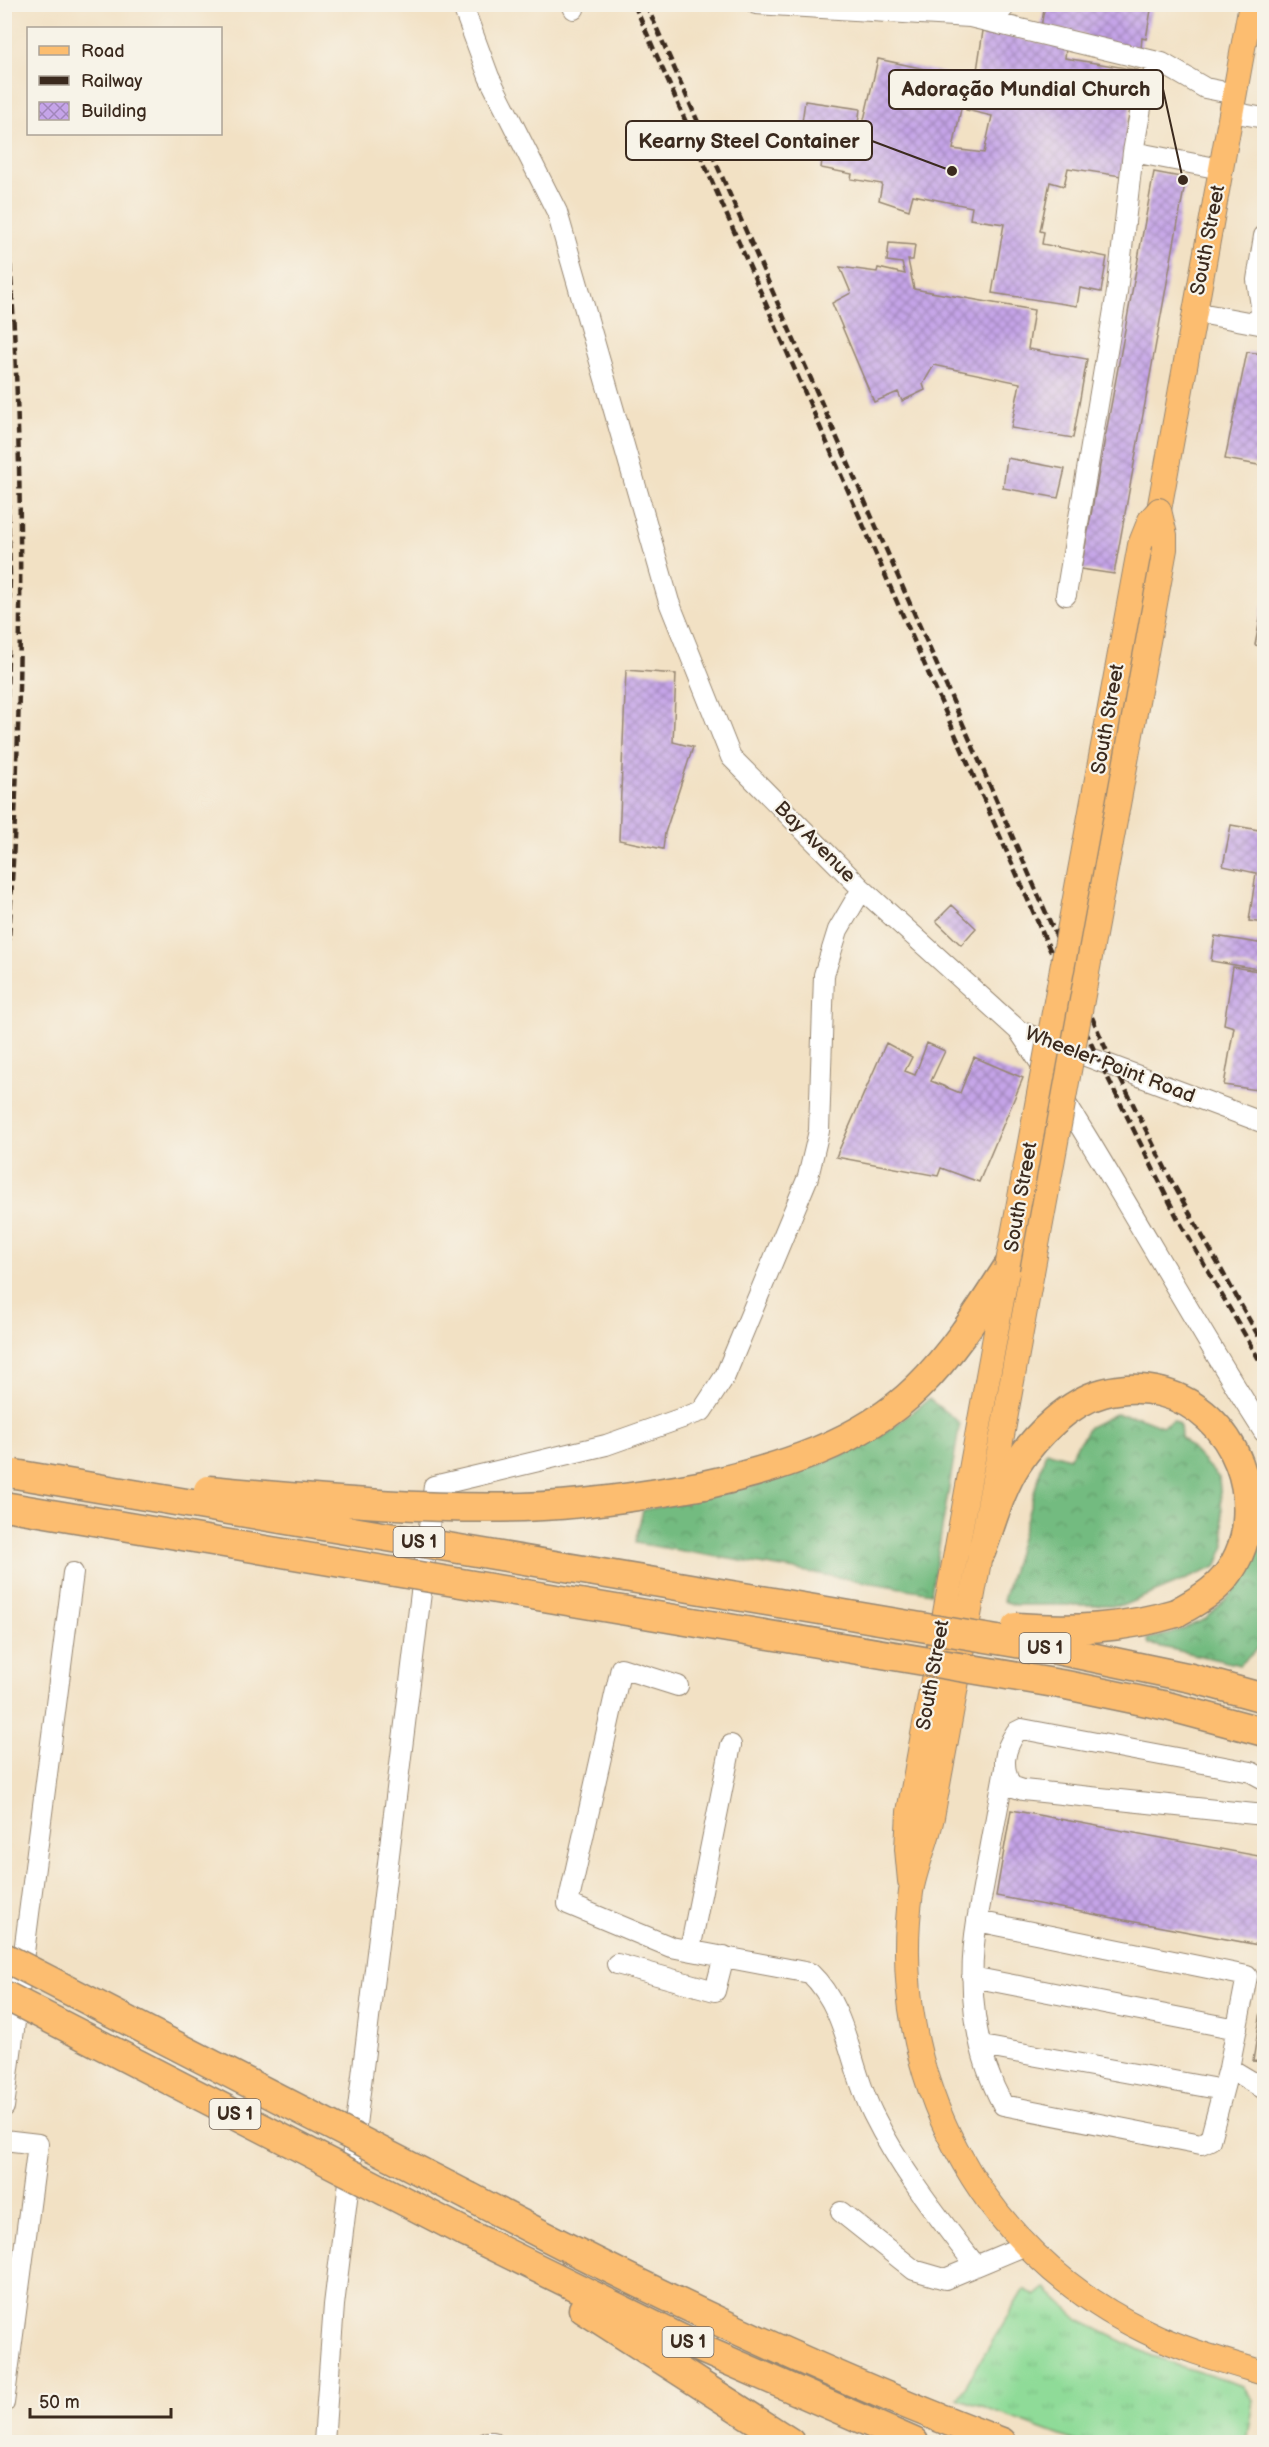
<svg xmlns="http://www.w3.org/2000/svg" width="1269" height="2447" font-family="'Balsamiq Sans',sans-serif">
<defs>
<pattern id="grass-tufts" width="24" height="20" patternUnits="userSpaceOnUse" patternTransform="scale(1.5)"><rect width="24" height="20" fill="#8fdb98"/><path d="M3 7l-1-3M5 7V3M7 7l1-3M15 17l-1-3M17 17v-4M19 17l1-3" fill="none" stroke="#7cbc83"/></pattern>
<pattern id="forest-crowns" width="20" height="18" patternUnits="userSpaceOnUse" patternTransform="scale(1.5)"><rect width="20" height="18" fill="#73bb80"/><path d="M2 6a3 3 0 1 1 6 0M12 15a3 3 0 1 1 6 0" fill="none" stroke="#609868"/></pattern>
<pattern id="building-cross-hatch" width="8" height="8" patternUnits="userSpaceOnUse" patternTransform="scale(1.5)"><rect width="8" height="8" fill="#c5a4e8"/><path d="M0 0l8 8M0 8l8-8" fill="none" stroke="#a186bb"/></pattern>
</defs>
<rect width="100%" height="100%" fill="#f7f3e8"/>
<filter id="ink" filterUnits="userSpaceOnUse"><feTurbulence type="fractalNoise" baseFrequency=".0167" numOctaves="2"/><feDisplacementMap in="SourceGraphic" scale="12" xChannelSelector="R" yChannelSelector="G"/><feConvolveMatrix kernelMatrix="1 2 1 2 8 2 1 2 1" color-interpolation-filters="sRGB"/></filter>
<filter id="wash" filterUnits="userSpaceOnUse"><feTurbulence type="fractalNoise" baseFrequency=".008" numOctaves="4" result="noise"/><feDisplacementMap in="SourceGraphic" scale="24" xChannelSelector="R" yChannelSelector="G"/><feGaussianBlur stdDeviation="1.35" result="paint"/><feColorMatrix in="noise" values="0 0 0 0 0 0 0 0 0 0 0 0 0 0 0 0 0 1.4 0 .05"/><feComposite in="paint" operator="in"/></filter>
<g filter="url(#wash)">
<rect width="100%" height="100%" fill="#f2e1c4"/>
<path fill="url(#grass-tufts)" stroke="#65825b" stroke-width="1.5" d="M1045 2288 1079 2320 1158 2359 1243 2386 1253 2400 1246 2442H1077L958 2398 1024 2289 1035 2296Z"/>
<path fill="url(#forest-crowns)" stroke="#57724f" stroke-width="1.5" d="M929 1399 960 1423 931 1593 635 1543 643 1510C726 1494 813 1477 885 1432 901 1422 915 1410 929 1399Z
M1115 1414 1139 1417 1162 1426 1173 1420 1180 1424 1181 1437 1219 1478 1225 1546 1216 1567 1124 1605H1015L1003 1601 1046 1451 1069 1458 1089 1427Z
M1264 1500V1643L1240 1665 1149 1644 1147 1639 1170 1634 1206 1619 1237 1588 1261 1537Z"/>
<g id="blocks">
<path fill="url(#building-cross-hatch)" d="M1045 4H1118L1151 10 1146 39 1142 38 1141 49 1084 40 1085 34 1041 27Z
M983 31 1066 48 1065 58 1138 70 1125 135H1129L1121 176 1068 168 1064 186 1050 182 1040 231 1044 232 1042 244 1107 257 1101 292 1080 288 1077 306 992 293 1004 224 970 219 972 207 913 195 909 210 879 200 882 184 851 179 852 174 821 168 824 145 857 150 878 59 967 78 953 149 984 153 992 116 966 110 971 76 976 77Z
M805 101 860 109 855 146 800 136Z
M1154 172 1186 178 1114 574 1081 569Z
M889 243 915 245 913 260H908L914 289 1034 310 1028 349 1087 359 1073 438 1011 428 1020 383 934 365 923 384 925 390 902 401 898 392 874 402 832 303 851 293 840 267 877 272 878 268 905 274 902 263 887 261Z
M1247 352 1264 354V466L1225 459Z
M1007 458 1065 469 1058 498 1003 488Z
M1263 604 1264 605V647L1255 645Z
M626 670 676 674 673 742 693 747 665 833 663 849 619 840Z
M1231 825 1264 831V923L1249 921 1256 873 1223 866Z
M952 905 976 928 961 945 936 921Z
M1215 936 1264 944V970L1211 961Z
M1233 967 1264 972V1091L1224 1085 1234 1027 1224 1024Z
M886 1043 912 1057 905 1071 915 1075 927 1043 945 1051 931 1081 960 1093 974 1057 1023 1078 979 1182 941 1168 938 1176 836 1157Z
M1011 1810 1264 1857V1946L996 1896Z
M1262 2005 1264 2006V2062L1253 2061Z"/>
</g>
</g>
<g filter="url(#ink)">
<use href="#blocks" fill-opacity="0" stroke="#968671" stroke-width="1.5"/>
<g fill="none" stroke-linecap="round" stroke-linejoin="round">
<defs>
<path id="minor" d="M462 4 489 77 557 212 669 602 731 757 862 889 1019 1031 1264 1123
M572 4 574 9
M756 4 970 17 1162 63 1205 88 1235 94
M991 22 1007 4
M1231 112 1264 118
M1133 152 1145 86 1162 63
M1194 312 1264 325
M1260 324 1261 306 1257 280 1264 236
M1066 595 1117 292 1133 152 1221 169
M1019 1031C1107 1161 1179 1300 1264 1432
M678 1686 621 1668 568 1904 671 1947 810 1973C848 2009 850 2069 873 2114 900 2169 939 2218 976 2266
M1264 1779 1251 1772 1022 1729 1016 1732C1004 1750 1001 1766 1011 1786L1023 1790 1264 1815
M977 1921 1247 1976 1229 2068 1210 2140 1201 2144 1003 2105C973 2050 967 1982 977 1921L1005 1768
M690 1950 731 1745
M617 1964 715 1991 724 1956
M972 1977 1237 2029
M982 2046 1223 2090
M1229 2068 1264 2089
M4 2107 73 1573
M4 2140 38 2144 4 2403
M841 2212 914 2270 945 2279 1026 2245
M324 2442 334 2305 434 1486 606 1445 702 1411 725 1376 808 1177 819 1131 824 975 838 930 862 889
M487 2442H493"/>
<path id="major" d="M1159 510 1251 4
M1032 1272 932 1817C927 1842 915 1867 911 1892 886 2073 979 2251 1145 2331 1183 2350 1224 2361 1264 2373
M910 1881 907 1849 909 1812 1007 1271"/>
<path id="highway" d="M704 1485C780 1468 861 1443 917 1388 953 1353 980 1310 1007 1268
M981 1552C992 1523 1000 1490 1017 1464 1036 1435 1069 1402 1103 1393 1186 1371 1254 1440 1247 1521 1246 1543 1235 1569 1218 1585 1206 1597 1190 1605 1176 1613
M470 2197C643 2288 819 2373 1002 2442
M466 2233 704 2350 914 2442
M583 2309 790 2442"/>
</defs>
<use href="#minor" stroke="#968671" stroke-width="22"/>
<use href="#major" stroke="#968671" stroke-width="26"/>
<use href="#highway" stroke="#968671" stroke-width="31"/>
<use href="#minor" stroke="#fff" stroke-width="20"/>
<use href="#major" stroke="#fcbd6f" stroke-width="24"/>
<use href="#highway" stroke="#fcbd6f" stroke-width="28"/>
<path stroke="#3b2a1e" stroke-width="4.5" stroke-dasharray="9 4.5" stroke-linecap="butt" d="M634 4 1094 1050 1178 1219 1264 1368
M646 4 1109 1056 1171 1180 1264 1346
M4 184C28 461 23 738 4 1015
M4 364 10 575 4 817"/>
<defs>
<path id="major-bridge" d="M1007 1268 1140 545 1150 520 1159 510 1165 535V549L1032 1272"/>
<path id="highway-bridge" d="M15 1474 1057 1650 1191 1678 1264 1698
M208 1490C312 1499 418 1510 523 1507 584 1505 645 1496 704 1485
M4 1506 1066 1685 1167 1706 1264 1732
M1016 1627C1071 1631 1123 1629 1176 1613
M4 1957 470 2197
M4 1995 466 2233"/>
</defs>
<use href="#major-bridge" stroke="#968671" stroke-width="26" stroke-linecap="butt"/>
<use href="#highway-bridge" stroke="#968671" stroke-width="31" stroke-linecap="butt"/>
<use href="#major-bridge" stroke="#fcbd6f" stroke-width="24"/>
<use href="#highway-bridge" stroke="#fcbd6f" stroke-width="28"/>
</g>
</g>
<g text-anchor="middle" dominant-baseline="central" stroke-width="4.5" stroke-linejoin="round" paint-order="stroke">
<g fill="#f7f3e8" stroke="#73665b" stroke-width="1.5">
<rect x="393.5" y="1527" width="51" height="30" rx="4.5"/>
<rect x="1019.5" y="1633" width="51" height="30" rx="4.5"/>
<rect x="209.5" y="2099" width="51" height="30" rx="4.5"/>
<rect x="662.5" y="2327" width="51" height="30" rx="4.5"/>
</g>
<g font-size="18" font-weight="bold" fill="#3b2a1e">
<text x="419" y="1542">US 1</text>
<text x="1045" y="1648">US 1</text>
<text x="235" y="2114">US 1</text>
<text x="688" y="2342">US 1</text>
</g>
<g font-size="20" fill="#3b2a1e" stroke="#f7f3e8">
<text transform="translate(1208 240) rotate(-79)">South Street</text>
<text transform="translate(1108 719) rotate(-80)">South Street</text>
<text transform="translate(815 842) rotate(45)">Bay Avenue</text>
<text transform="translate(1110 1065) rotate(21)">Wheeler Point Road</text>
<text transform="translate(1021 1197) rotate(-80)">South Street</text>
<text transform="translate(933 1675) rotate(-80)">South Street</text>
</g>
</g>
<path fill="none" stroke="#3b2a1e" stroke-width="2" d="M1183 180L1163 89M952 171L872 141"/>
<g fill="#3b2a1e" stroke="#f7f3e8" stroke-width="2">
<circle cx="1183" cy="180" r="6"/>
<circle cx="952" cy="171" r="6"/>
</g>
<g fill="#f7f3e8" stroke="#3b2a1e" stroke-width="2">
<rect x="889" y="70" width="274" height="39" rx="6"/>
<rect x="626" y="121" width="246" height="39" rx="6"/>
</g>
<g font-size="21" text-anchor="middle" font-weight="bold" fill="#3b2a1e">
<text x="1026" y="96">Adoração Mundial Church</text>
<text x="749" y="148">Kearny Steel Container</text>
</g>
<rect width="1269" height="2447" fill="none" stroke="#f7f3e8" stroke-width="24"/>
<rect x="27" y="27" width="195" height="108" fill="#f7f3e8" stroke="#aca397" stroke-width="1.5"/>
<rect x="39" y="46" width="30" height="9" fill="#fcbd6f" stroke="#aca397" stroke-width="1.5"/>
<text x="81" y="57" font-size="18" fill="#3b2a1e">Road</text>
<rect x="39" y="76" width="30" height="9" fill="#3b2a1e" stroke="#aca397" stroke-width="1.5"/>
<text x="81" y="87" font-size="18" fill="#3b2a1e">Railway</text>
<rect x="39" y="102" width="30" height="18" fill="url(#building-cross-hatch)" stroke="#aca397" stroke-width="1.5"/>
<text x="81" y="117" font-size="18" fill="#3b2a1e">Building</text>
<path d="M30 2408v9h141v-9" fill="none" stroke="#3b2a1e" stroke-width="3"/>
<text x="39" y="2408" font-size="18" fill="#3b2a1e" stroke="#f7f3e8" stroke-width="4.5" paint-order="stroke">50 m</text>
</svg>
